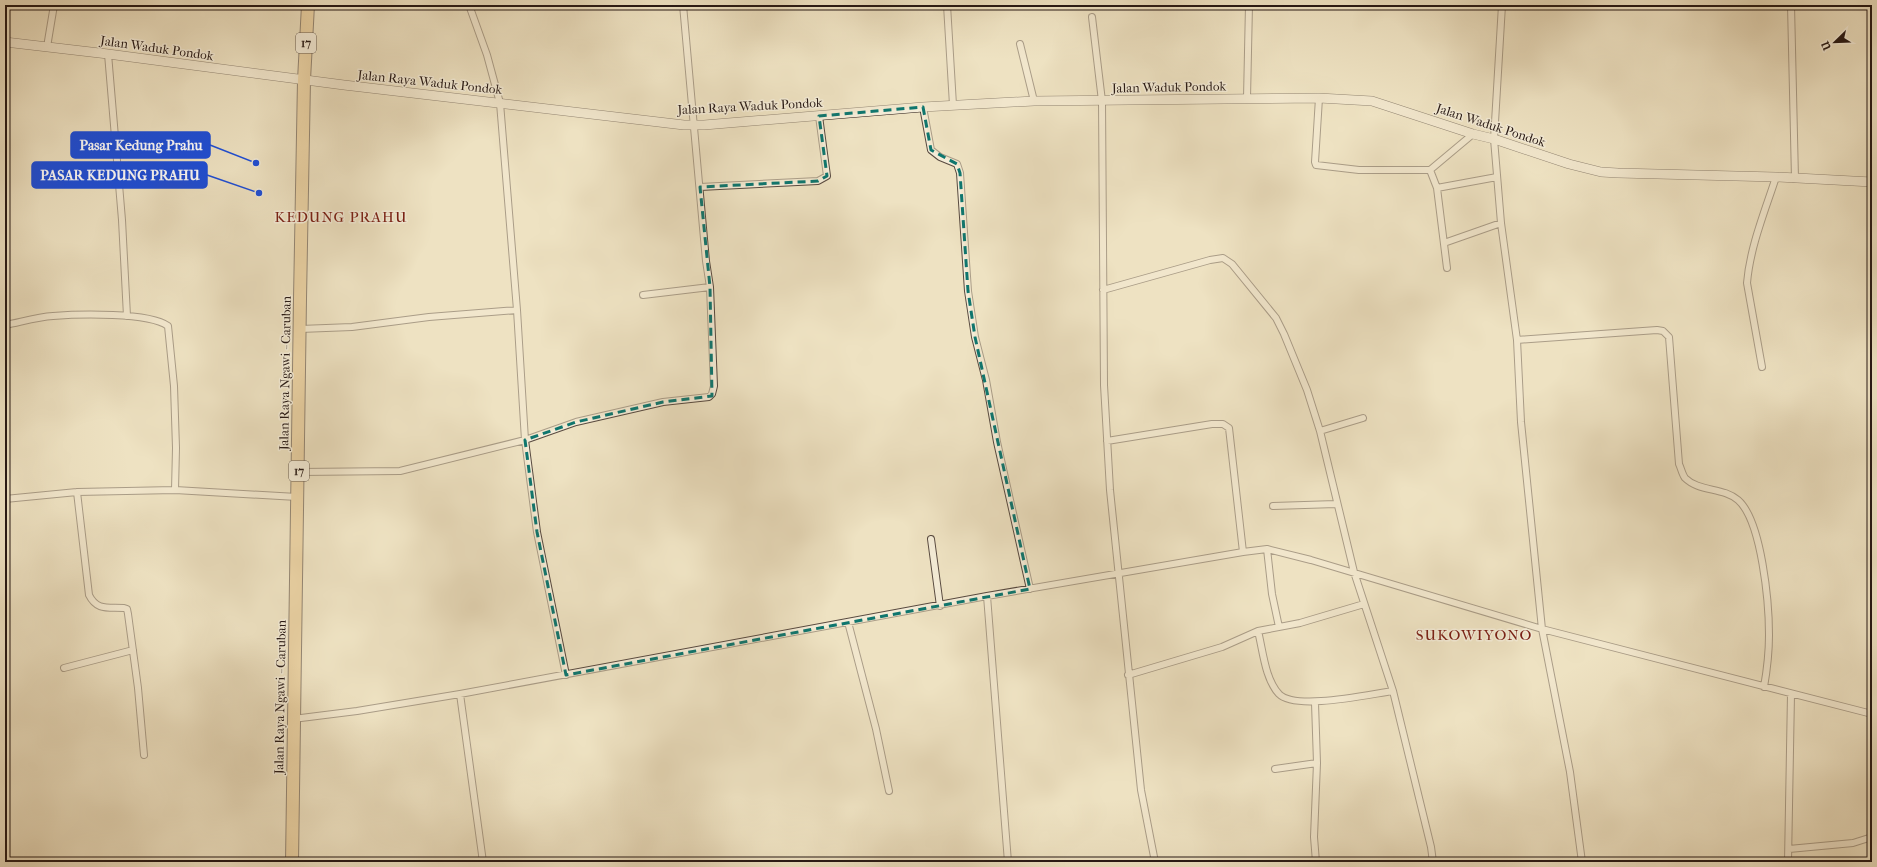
<svg xmlns="http://www.w3.org/2000/svg" width="1877" height="867" font-family="'IM FELL French Canon',serif">
<rect width="100%" height="100%" fill="#eee2c2"/>
<filter id="stains"><feTurbulence type="fractalNoise" baseFrequency=".005" numOctaves="4"/><feColorMatrix values="0 0 0 0 .2 0 0 0 0 .09 0 0 0 0 .02 0 0 0 .5 -.17"/></filter>
<radialGradient id="worn" r=".72"><stop offset=".6" stop-color="#630" stop-opacity="0"/><stop offset="1" stop-color="#630" stop-opacity=".3"/></radialGradient>
<g fill="none" stroke-linecap="round" stroke-linejoin="round">
<defs>
<path id="street" d="M469 5 487 55 500 103 517 310 525 440 537 532 566 675
M947 5 953 105
M1502 5 1494 139 1501 223 1517 340 1521 422 1542 629 1570 772 1582 862
M1791 5 1795 179
M1092 17 1102 101 1104 385 1110 490 1141 790 1155 862
M1020 44 1034 101
M47 47 54 5
M108 54 122 220 127 316
M1247 98 1249 5
M1319 98 1315 162 1316 165 1359 170H1430
M923 107 931 150 940 157 957 164 960 173 968 291 975 337 986 380 997 442 1030 589
M700 187 818 181 827 176 819 116
M1437 188 1497 177
M1444 243 1501 223
M1447 268 1437 188 1430 170 1473 134
M1103 290 1210 260 1223 258 1232 264 1276 318 1284 334 1307 390 1320 431 1354 572 1393 691 1431 847 1433 862
M643 295 710 287
M5 325C21 322 37 317 53 316 78 314 149 312 168 326L174 386 176 448 175 490
M300 329 352 327 429 317 517 310
M1517 340 1657 330 1663 331 1669 337 1679 464C1681 468 1682 474 1685 478 1699 492 1723 487 1738 500 1762 521 1769 604 1769 635 1769 653 1767 670 1764 687
M1762 367 1747 283C1750 247 1765 211 1776 177
M1320 431 1363 418
M1107 441 1212 424H1223L1229 428 1243 552
M299 472 400 471 525 440 576 422 663 402 709 397 712 394 714 386 710 287 706 261 683 5
M77 492 89 595C97 611 108 607 124 608L127 609 128 614 138 688 144 755
M5 499 77 492 175 490 297 497
M1273 506 1336 504
M931 539 940 606
M1267 549 1272 594 1279 627
M987 596 1008 862
M848 622 876 729 889 791
M1258 631C1263 651 1265 679 1279 694 1296 711 1370 694 1393 691
M64 668 133 650
M1128 675 1222 647 1258 631 1300 623 1364 604
M460 694 483 862
M1315 703 1317 763 1314 837 1316 862
M293 719 357 711 460 694 987 596 1243 552 1267 549 1311 560 1542 629 1872 714
M1275 769 1317 763
M1789 849 1853 843 1872 837
M1788 862 1791 694"/>
<path id="secondary" d="M5 42 108 54 344 85 684 125H704L923 107 1034 101 1319 98 1372 101 1473 134 1494 139 1569 164 1601 172 1618 173 1776 177 1872 182"/>
<path id="highway" d="M292 862 300 299 304 80 308 5"/>
</defs>
<use href="#street" stroke="#584a40" stroke-width="8"/>
<use href="#secondary" stroke="#261814" stroke-width="10"/>
<use href="#highway" stroke="#261814" stroke-width="14"/>
<use href="#street" stroke="#f4ecd7" stroke-width="6"/>
<use href="#secondary" stroke="#f4ecd7" stroke-width="9"/>
<use href="#highway" stroke="#e7c181" stroke-width="12"/>
</g>
<path d="M0 0H1877V867H0ZM923 107 931 150 957 164 960 173 968 291 975 337 1030 589 566 675 537 532 525 440 576 422 663 402 712 396 710 287 700 187 818 181 827 176 819 116Z" fill="#eee2c2" fill-opacity=".55" fill-rule="evenodd"/>
<path fill="none" stroke="#0f766e" stroke-width="3" stroke-dasharray="8 5" stroke-linejoin="round" d="M923 107 931 150 957 164 960 173 968 291 975 337 1030 589 566 675 537 532 525 440 576 422 663 402 712 396 710 287 700 187 818 181 827 176 819 116Z"/>
<g text-anchor="middle" dominant-baseline="central" stroke-width="3" stroke-linejoin="round" paint-order="stroke">
<g fill="#f4ecd7" stroke="#64584e" stroke-width="1">
<rect x="296" y="33" width="20" height="20" rx="3"/>
<rect x="289" y="461" width="20" height="20" rx="3"/>
</g>
<g font-size="12" font-weight="bold" fill="#261814">
<text x="306" y="43">17</text>
<text x="299" y="471">17</text>
</g>
<g font-size="13" fill="#261814" stroke="#f4ecd7">
<text transform="translate(157 48) rotate(8)">Jalan Waduk Pondok</text>
<text transform="translate(430 82) rotate(6)">Jalan Raya Waduk Pondok</text>
<text transform="translate(1169 87) rotate(-1)">Jalan Waduk Pondok</text>
<text transform="translate(750 106) rotate(-3)">Jalan Raya Waduk Pondok</text>
<text transform="translate(1491 125) rotate(18)">Jalan Waduk Pondok</text>
<text transform="translate(285 373) rotate(-89)">Jalan Raya Ngawi - Caruban</text>
<text transform="translate(280 697) rotate(-89)">Jalan Raya Ngawi - Caruban</text>
</g>
<g font-size="15" letter-spacing="1" fill="#7a1f14" stroke="#f4ecd7">
<text x="341" y="217">KEDUNG PRAHU</text>
<text x="1474" y="635">SUKOWIYONO</text>
</g>
</g>
<path fill="none" stroke="#1d4ed8" stroke-width="1.5" d="M256 163L210 145M259 193L207 175"/>
<g fill="#1d4ed8" stroke="#f4ecd7" stroke-width="1.5">
<circle cx="256" cy="163" r="4"/>
<circle cx="259" cy="193" r="4"/>
</g>
<g fill="#1d4ed8" stroke="#1d4ed8" stroke-width="1.5">
<rect x="71" y="132" width="139" height="26" rx="4"/>
<rect x="32" y="162" width="175" height="26" rx="4"/>
</g>
<g font-size="14" text-anchor="middle" font-weight="bold" fill="#fff">
<text x="141" y="150">Pasar Kedung Prahu</text>
<text x="120" y="180">PASAR KEDUNG PRAHU</text>
</g>
<rect width="1877" height="867" fill="none" stroke="#eee2c2" stroke-width="20"/>
<rect x="6" y="6" width="1865" height="855" fill="none" stroke="#261814" stroke-width="2"/>
<rect x="10" y="10" width="1857" height="847" fill="none" stroke="#261814"/>
<g transform="translate(1835 42) rotate(247)" stroke="#f4ecd7" stroke-width="3" paint-order="stroke">
<path d="M0-3L7 15L0 10L-7 15Z" fill="#261814"/>
<text y="-6" font-size="11" font-weight="bold" text-anchor="middle" fill="#261814">U</text>
</g>
<rect width="100%" height="100%" filter="url(#stains)"/>
<rect width="100%" height="100%" fill="url(#worn)"/>
</svg>
